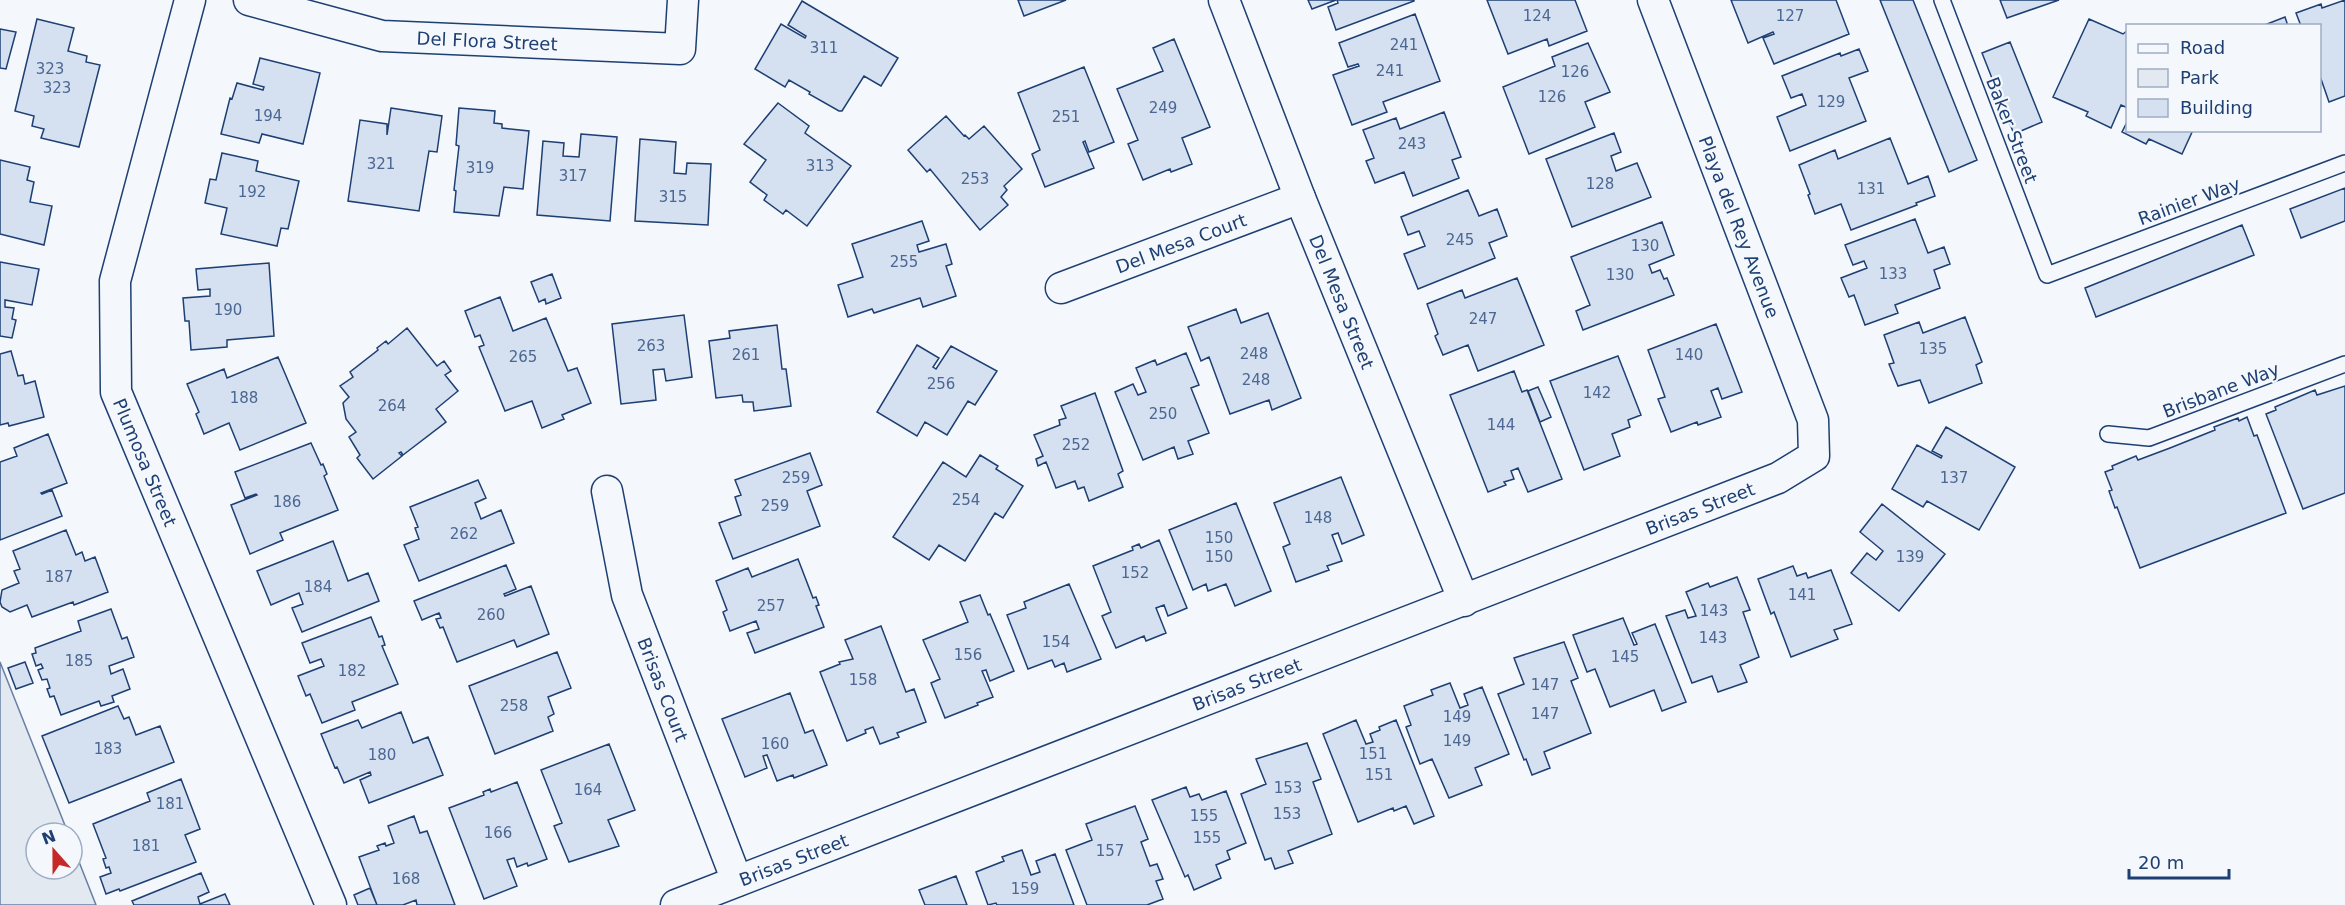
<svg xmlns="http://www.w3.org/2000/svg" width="2345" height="905" font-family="'DejaVu Sans',sans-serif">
<rect width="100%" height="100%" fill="#f4f7fb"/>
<path fill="#e3e9f0" stroke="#687fa3" stroke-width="1.5" d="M0 662 68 833H36V869H72V844L96 905H0Z"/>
<path fill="#d5e0f0" stroke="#1d3f73" stroke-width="1.5" d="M1018 0H1066L1024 16Z
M1308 0H1336L1312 9Z
M1337 0H1414V1L1336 30 1328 7 1338 3Z
M1487 0H1575L1587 31 1549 46 1547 39 1508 54Z
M1731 0H1836L1849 34 1774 64 1763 38 1774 34 1773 32 1748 43Z
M1880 0H1913L1977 160 1949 172Z
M2000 0H2059L2007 18Z
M2345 0V96L2329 102 2321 79H2320V26H2301L2296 13 2321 4 2322 8Z
M802 1 898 58 881 86 864 76 842 111H839L809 94 810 92 789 80 785 87 755 69 781 24 805 38 806 36 788 25Z
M1415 14 1440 81 1383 102 1387 112 1352 125 1333 75 1359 66 1358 64 1348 67 1339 43Z
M2285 17 2288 26H2262Z
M37 19 74 28 68 51 87 56 86 62 100 65 79 147 41 138 44 129 32 126 34 116 15 111Z
M2089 19 2123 34 2128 30V108L2121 105 2111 128 2086 116 2088 112 2053 97Z
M0 29 16 32 6 69 0 68Z
M1174 39 1210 127 1182 138 1192 164 1171 172 1170 169 1143 180 1128 144 1138 140 1117 89 1163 71 1153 48Z
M2010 42 2042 122 2014 134 1982 53Z
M1588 43 1610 92 1585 102 1595 127 1529 154 1503 87 1555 66 1552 57Z
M1859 49 1868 71 1849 78 1866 121 1790 151 1777 117 1806 105 1802 94 1791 98 1782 76 1840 53 1841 56Z
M260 58 320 73 303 144 262 134 259 143 221 134 230 98 232 99 237 83 263 90 264 87 253 84Z
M1084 67 1114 142 1089 152 1085 141 1083 142 1094 168 1045 187 1032 154 1040 150 1018 93Z
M778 103 809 126 805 133 851 166 807 226 786 210 783 214 764 200 767 195 750 182 766 160 744 144Z
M391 108 442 116 437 152 429 151 419 211 348 201 360 120 387 124V135Z
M459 108 495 111 494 123 502 124V128L529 131 523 189 504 187 499 216 454 212 456 191 454 190 459 146 456 145Z
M1444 112 1461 157 1452 160 1459 178 1413 196 1404 172 1375 183 1366 161 1374 158 1363 130 1396 118 1400 129Z
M946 116 964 136 965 135 969 139 984 126 1022 169 1004 186 1007 190 1001 197 1008 205 980 230 930 169 927 172 908 150Z
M2128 120V130H2193L2182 154 2149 139 2146 144 2122 132Z
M1614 133 1621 152 1611 156 1616 171 1637 163 1651 197 1572 227 1546 159Z
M581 134 617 137 610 221 537 215 543 141 564 143 563 156 579 157Z
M1890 138 1908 184 1928 176 1935 196 1916 203 1917 205 1851 230 1841 204 1815 214 1808 195 1810 194 1799 165 1835 150 1838 159Z
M640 139 676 142 674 173 686 174 687 163 711 164 708 225 635 221Z
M222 153 258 161 256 171 299 181 288 229 281 228 277 246 221 234 227 208 205 203 210 179 216 180Z
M0 160 30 167 27 180 34 182 30 202 52 206 44 245 0 234Z
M2345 188V221L2301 238 2290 209Z
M1468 190 1479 216 1497 209 1507 236 1489 243 1495 258 1418 289 1404 254 1425 246 1419 231 1408 235 1401 217Z
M1915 219 1928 253 1944 247 1950 264 1934 270 1940 288 1895 305 1898 313 1865 325 1854 295 1849 297 1841 278 1867 268 1864 261 1853 265 1845 245Z
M922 221 929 241 917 245 919 252 946 244 952 264 946 266 956 296 923 307 920 298 874 313 872 309 848 317 838 285 863 277 852 244Z
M1662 222 1674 255 1649 265 1652 273 1660 270 1664 279 1667 278 1674 295 1583 330 1576 311 1590 305 1571 257Z
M2242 225 2254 255 2096 317 2085 288Z
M0 262 39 269 32 305 5 300V307L14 308 12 319 16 320 12 338 0 336Z
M269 263 274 336 227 340V347L191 350 189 321H185L183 298 210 296V289L198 290 196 269Z
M552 274 561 298 546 304 545 299 539 302 531 282Z
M1517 278 1544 345 1478 371 1468 345 1443 355 1435 336 1438 334 1427 304 1462 290 1465 298Z
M500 297 513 331 546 318 568 371 577 368 591 403 562 415 564 419 542 428 532 401 505 411 479 347 484 345 480 335 475 337 465 311Z
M1236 309 1241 323 1268 313 1301 398 1272 410 1269 400 1230 414 1209 357 1201 361 1188 327Z
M684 315 692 377 666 381 664 369 653 370 656 400 621 404 612 324Z
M1965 317 1982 362 1976 365 1982 383 1929 403 1920 380 1898 386 1889 364 1894 363 1884 335 1919 322 1923 333Z
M1716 324 1742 392 1722 399 1718 388 1711 391 1721 417 1698 425 1697 422 1671 432 1658 399 1665 397 1648 350Z
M777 325 782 369H786L791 406 754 411 753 402H743L742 395 716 398 709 341 730 338 729 331Z
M407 328 437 366 444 361 451 371 445 375 458 391 436 409 446 422 403 455 401 452 399 453 402 456 373 479 357 458 360 455 349 437 356 432 346 419 343 403 349 397 340 386 353 377 350 372 378 350 377 348 386 341 388 344Z
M917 345 939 358 933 367 936 369 951 346 997 371 975 405 968 401 947 435 925 422 917 436 877 412Z
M11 351 18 376 23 375 25 384 35 381 44 417 9 426 8 423 0 425V354Z
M1186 353 1199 385 1191 388 1209 433 1188 441 1193 454 1178 459 1174 447 1143 460 1115 392 1133 384 1138 395 1146 392 1136 368 1155 360 1157 365Z
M1618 356 1641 415 1628 420 1630 427 1612 434 1620 456 1584 470 1550 381Z
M278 357 306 423 240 450 229 423 204 434 196 414 199 412 187 384 224 369 227 378Z
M1514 371 1522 392 1527 390 1562 479 1528 492 1518 468 1511 471 1514 479 1504 482 1506 485 1488 492 1450 395Z
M2345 386V493L2303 509 2266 414 2276 410 2275 407 2315 390 2317 395Z
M1538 387 1551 417 1540 422 1528 391Z
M1095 393 1123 471 1118 474 1123 487 1089 501 1084 487 1078 489 1075 481 1056 488 1046 462 1038 466 1036 459 1043 456 1034 435 1060 425 1059 420 1066 418 1061 406Z
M2247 417 2254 436 2257 435 2286 513 2140 568 2117 507 2115 508 2109 491 2112 490 2105 472 2113 469 2112 466 2136 456 2138 460 2170 448 2215 430 2214 427 2238 418 2239 421Z
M1946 427 2015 467 1979 530 1927 501 1923 507 1892 489 1917 445 1941 458 1942 456 1932 451Z
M48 434 67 483 41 493 42 494 52 490 62 516 0 540V462L17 456 14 448Z
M311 443 321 465 323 464 327 474 324 476 338 510 280 533 283 540 250 554 231 505 257 495 256 494 245 498 235 472Z
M810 453 822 485 807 491 820 526 733 559 719 523 741 515 735 497 741 495 735 480Z
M980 455 998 466 996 469 1023 486 1003 518 995 513 965 561 939 545 929 560 893 537 943 462 966 477Z
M1341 477 1364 535 1342 544 1338 533 1332 535 1342 561 1327 566 1329 570 1296 582 1283 547 1290 544 1274 503Z
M478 480 486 498 475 503 481 519 501 510 514 543 419 581 404 545 419 539 415 528 418 527 410 507Z
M1236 503 1271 591 1235 606 1226 584 1208 591 1206 584 1193 590 1169 530Z
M1882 504 1945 554 1899 611 1851 573 1867 553 1876 560 1883 551 1860 532Z
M66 530 76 555 82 552 85 561 95 557 108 592 74 605 73 602 32 617 27 605 10 612 2 607 0 602 2 590 19 583 14 571 20 569 13 551Z
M1159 540 1187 608 1168 616 1164 605 1156 608 1166 633 1146 641 1144 636 1116 648 1102 616 1111 612 1093 566 1133 550 1132 547 1139 544 1141 548Z
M333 541 348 581 368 573 379 601 302 632 292 608 303 604 299 593 271 605 257 571Z
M798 559 813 598 816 597 819 605 816 606 824 627 755 653 747 633 759 629 756 621 730 631 723 612 727 610 716 581 748 568 752 577Z
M506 565 516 589 504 594 505 596 531 586 549 634 517 647 514 640 457 662 443 627 440 628 436 619 441 618 439 613 422 620 414 601Z
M1793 566 1797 576 1806 573 1808 578 1831 570 1852 624 1834 630 1838 639 1791 657 1774 612 1771 614 1758 579Z
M1737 577 1750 610 1743 612 1759 657 1740 665 1747 682 1718 692 1712 676 1692 683 1666 616 1685 610 1688 618 1696 616 1686 592 1708 583 1710 587Z
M1069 584 1101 659 1067 672 1064 663 1055 667 1052 660 1028 669 1007 615 1026 608 1024 602Z
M980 595 988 615 990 614 1014 671 990 681 986 670 982 671 993 697 977 703 978 705 945 718 931 683 940 679 923 640 968 622 960 602Z
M111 609 122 639 127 637 134 657 109 666 111 674 123 669 130 689 112 696 114 702 101 706 99 701 61 715 54 696 50 697 47 689 50 688 47 679 42 680 38 670 43 668 41 664 36 666 32 654 36 653 35 648 81 631 78 621Z
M371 617 379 637 382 636 385 645 382 646 398 684 352 702 355 710 322 723 310 694 306 696 298 676 324 666 321 659 310 663 302 643Z
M1623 618 1634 645 1637 644 1632 633 1655 624 1686 702 1662 711 1654 690 1610 707 1595 669 1587 672 1573 635Z
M881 626 906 692 914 689 926 722 897 733 899 737 880 744 873 727 865 730 866 733 847 741 820 672 840 664 839 662 853 659 845 640Z
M1564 642 1578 678 1571 681 1591 733 1544 752 1550 768 1532 775 1526 759 1524 760 1498 694 1524 684 1514 658Z
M557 652 571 688 548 697 554 714 548 717 553 731 495 754 469 686Z
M25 662 33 683 16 689 8 668Z
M1450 683 1460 708 1468 705 1464 694 1482 687 1509 754 1475 768 1482 785 1449 798 1432 759 1420 764 1406 727 1411 725 1404 706 1433 695 1431 690Z
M790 693 805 733 813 730 827 765 794 778 793 775 777 781 767 755 763 756 767 768 745 777 722 719Z
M118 706 124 719 129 717 136 735 160 726 174 762 69 803 42 736Z
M401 712 413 743 428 737 443 775 369 803 360 780 371 775 370 772 344 783 337 767 335 768 321 734 358 720 362 728Z
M1356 720 1366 744 1373 742 1370 734 1380 730 1379 727 1396 720 1434 816 1414 824 1406 806 1394 811 1393 808 1358 822 1323 734Z
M1307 743 1321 779 1313 782 1332 834 1288 851 1293 863 1275 869 1271 858 1265 860 1241 794 1266 784 1256 759Z
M609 744 635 810 608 820 619 846 569 862 554 826 562 823 541 770Z
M181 779 200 829 185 835 196 862 120 891 119 889 106 894 100 877 111 873 109 867 106 868 103 859 106 858 93 824 150 801 147 793Z
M517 782 547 859 528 866 527 863 517 867 514 858 507 860 517 886 484 899 449 808 484 795 483 792 490 789 491 792Z
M1186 787 1190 797 1199 794 1202 800 1226 791 1246 843 1227 851 1230 859 1216 865 1221 878 1194 890 1188 875 1185 877 1152 800Z
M1135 806 1148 839 1141 842 1150 866 1157 864 1163 879 1156 881 1163 899 1147 905H1087L1066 850 1092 840 1086 824Z
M414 816 420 833 427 831 455 905H417L416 900 403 905H377L359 857 379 850 377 846 385 843 386 846 394 843 388 826Z
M1022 850 1031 875 1040 872 1036 861 1055 854 1074 905H997L996 903 988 905 976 872 1004 861 1002 857Z
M201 873 209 892 198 897 200 904 225 894 230 905H134L132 901Z
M956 876 967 905H925L919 890Z
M370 888 377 905H358L354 895Z"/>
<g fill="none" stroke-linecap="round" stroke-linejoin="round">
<defs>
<path id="service" d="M1942 0 2047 275 2345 163
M2108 434 2149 438 2345 364"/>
<g id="minor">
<path id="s1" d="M190 0 115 281 116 392 331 905"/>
<path id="s2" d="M249 0 382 36 680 49 683 0"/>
<path id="s3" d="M1224 0 1300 198 1464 601"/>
<path id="s4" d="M1061 288 1300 198"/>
<path id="s5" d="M607 491 627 595 737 881"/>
<path id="s6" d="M676 905 1778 478 1814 456 1813 420 1653 0"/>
</g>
</defs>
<use href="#service" stroke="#1d3f73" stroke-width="18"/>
<use href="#minor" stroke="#1d3f73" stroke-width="33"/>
<use href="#service" stroke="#f4f7fb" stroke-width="15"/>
<use href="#minor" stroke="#f4f7fb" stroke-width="30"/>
</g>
<g text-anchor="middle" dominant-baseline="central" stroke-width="4.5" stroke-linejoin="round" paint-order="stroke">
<g font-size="15" fill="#4b6792">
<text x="1537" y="16">124</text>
<text x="1790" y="16">127</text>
<text x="1404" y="45">241</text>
<text x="824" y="48">311</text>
<text x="50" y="69">323</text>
<text x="1390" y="71">241</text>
<text x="1575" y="72">126</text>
<text x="57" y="88">323</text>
<text x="1552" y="97">126</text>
<text x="1831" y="102">129</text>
<text x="1163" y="108">249</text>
<text x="268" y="116">194</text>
<text x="1066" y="117">251</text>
<text x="1412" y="144">243</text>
<text x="381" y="164">321</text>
<text x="820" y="166">313</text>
<text x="480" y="168">319</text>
<text x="573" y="176">317</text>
<text x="975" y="179">253</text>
<text x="1600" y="184">128</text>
<text x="1871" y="189">131</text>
<text x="252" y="192">192</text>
<text x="673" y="197">315</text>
<text x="1460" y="240">245</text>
<text x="1645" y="246">130</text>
<text x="904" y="262">255</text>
<text x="1893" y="274">133</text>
<text x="1620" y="275">130</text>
<text x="228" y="310">190</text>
<text x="1483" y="319">247</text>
<text x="651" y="346">263</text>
<text x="1933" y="349">135</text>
<text x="1254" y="354">248</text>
<text x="746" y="355">261</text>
<text x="1689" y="355">140</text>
<text x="523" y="357">265</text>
<text x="1256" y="380">248</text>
<text x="941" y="384">256</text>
<text x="1597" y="393">142</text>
<text x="244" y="398">188</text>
<text x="392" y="406">264</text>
<text x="1163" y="414">250</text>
<text x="1501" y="425">144</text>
<text x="1076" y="445">252</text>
<text x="796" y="478">259</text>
<text x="1954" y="478">137</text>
<text x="966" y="500">254</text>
<text x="287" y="502">186</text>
<text x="775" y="506">259</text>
<text x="1318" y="518">148</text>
<text x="464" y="534">262</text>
<text x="1219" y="538">150</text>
<text x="1219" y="557">150</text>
<text x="1910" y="557">139</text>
<text x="1135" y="573">152</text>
<text x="59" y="577">187</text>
<text x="318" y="587">184</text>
<text x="1802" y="595">141</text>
<text x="771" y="606">257</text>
<text x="1714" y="611">143</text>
<text x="491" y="615">260</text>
<text x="1713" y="638">143</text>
<text x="1056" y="642">154</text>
<text x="968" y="655">156</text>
<text x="1625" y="657">145</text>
<text x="79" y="661">185</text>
<text x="352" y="671">182</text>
<text x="863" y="680">158</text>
<text x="1545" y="685">147</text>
<text x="514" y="706">258</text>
<text x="1545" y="714">147</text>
<text x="1457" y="717">149</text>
<text x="1457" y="741">149</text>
<text x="775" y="744">160</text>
<text x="108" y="749">183</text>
<text x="1373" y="754">151</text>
<text x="382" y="755">180</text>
<text x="1379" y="775">151</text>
<text x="1288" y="788">153</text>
<text x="588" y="790">164</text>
<text x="170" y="804">181</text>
<text x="1287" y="814">153</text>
<text x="1204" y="816">155</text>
<text x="498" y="833">166</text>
<text x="1207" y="838">155</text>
<text x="146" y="846">181</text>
<text x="1110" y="851">157</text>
<text x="406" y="879">168</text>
<text x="1025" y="889">159</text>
</g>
<g font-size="18" fill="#1d3f73" stroke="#f4f7fb">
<text stroke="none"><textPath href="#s2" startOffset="243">Del Flora Street</textPath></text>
<text transform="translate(2012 130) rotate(69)">Baker Street</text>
<text transform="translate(2189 201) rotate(-20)">Rainier Way</text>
<text transform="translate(1739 227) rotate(69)">Playa del Rey Avenue</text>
<text stroke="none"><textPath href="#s4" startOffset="128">Del Mesa Court</textPath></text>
<text stroke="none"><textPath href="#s3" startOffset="324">Del Mesa Street</textPath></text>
<text transform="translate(2221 390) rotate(-21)">Brisbane Way</text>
<text stroke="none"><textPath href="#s1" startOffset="478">Plumosa Street</textPath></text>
<text stroke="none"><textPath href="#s6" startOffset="1098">Brisas Street</textPath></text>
<text stroke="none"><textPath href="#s6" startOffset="612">Brisas Street</textPath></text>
<text stroke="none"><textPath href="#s5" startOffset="207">Brisas Court</textPath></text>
<text stroke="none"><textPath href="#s6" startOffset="126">Brisas Street</textPath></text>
</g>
</g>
<rect x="2126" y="24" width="195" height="108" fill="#f4f7fb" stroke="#9eadc5" stroke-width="1.5"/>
<rect x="2138" y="44" width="30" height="9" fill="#f4f7fb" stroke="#9eadc5" stroke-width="1.5"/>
<text x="2180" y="54" font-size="18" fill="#1d3f73">Road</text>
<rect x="2138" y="69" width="30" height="18" fill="#e3e9f0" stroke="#9eadc5" stroke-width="1.5"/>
<text x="2180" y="84" font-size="18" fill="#1d3f73">Park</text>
<rect x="2138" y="99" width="30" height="18" fill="#d5e0f0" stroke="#9eadc5" stroke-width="1.5"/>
<text x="2180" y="114" font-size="18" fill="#1d3f73">Building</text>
<g transform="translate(54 851) rotate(339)"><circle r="28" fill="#f4f7fb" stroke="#9eadc5" stroke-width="1.5"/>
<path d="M0-4.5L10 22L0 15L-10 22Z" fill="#c62828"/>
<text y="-9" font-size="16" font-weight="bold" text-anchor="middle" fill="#1d3f73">N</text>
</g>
<path d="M2129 869v9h100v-9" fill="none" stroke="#1d3f73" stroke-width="3"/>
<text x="2138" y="869" font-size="18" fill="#1d3f73" stroke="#f4f7fb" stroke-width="4.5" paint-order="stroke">20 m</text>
</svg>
